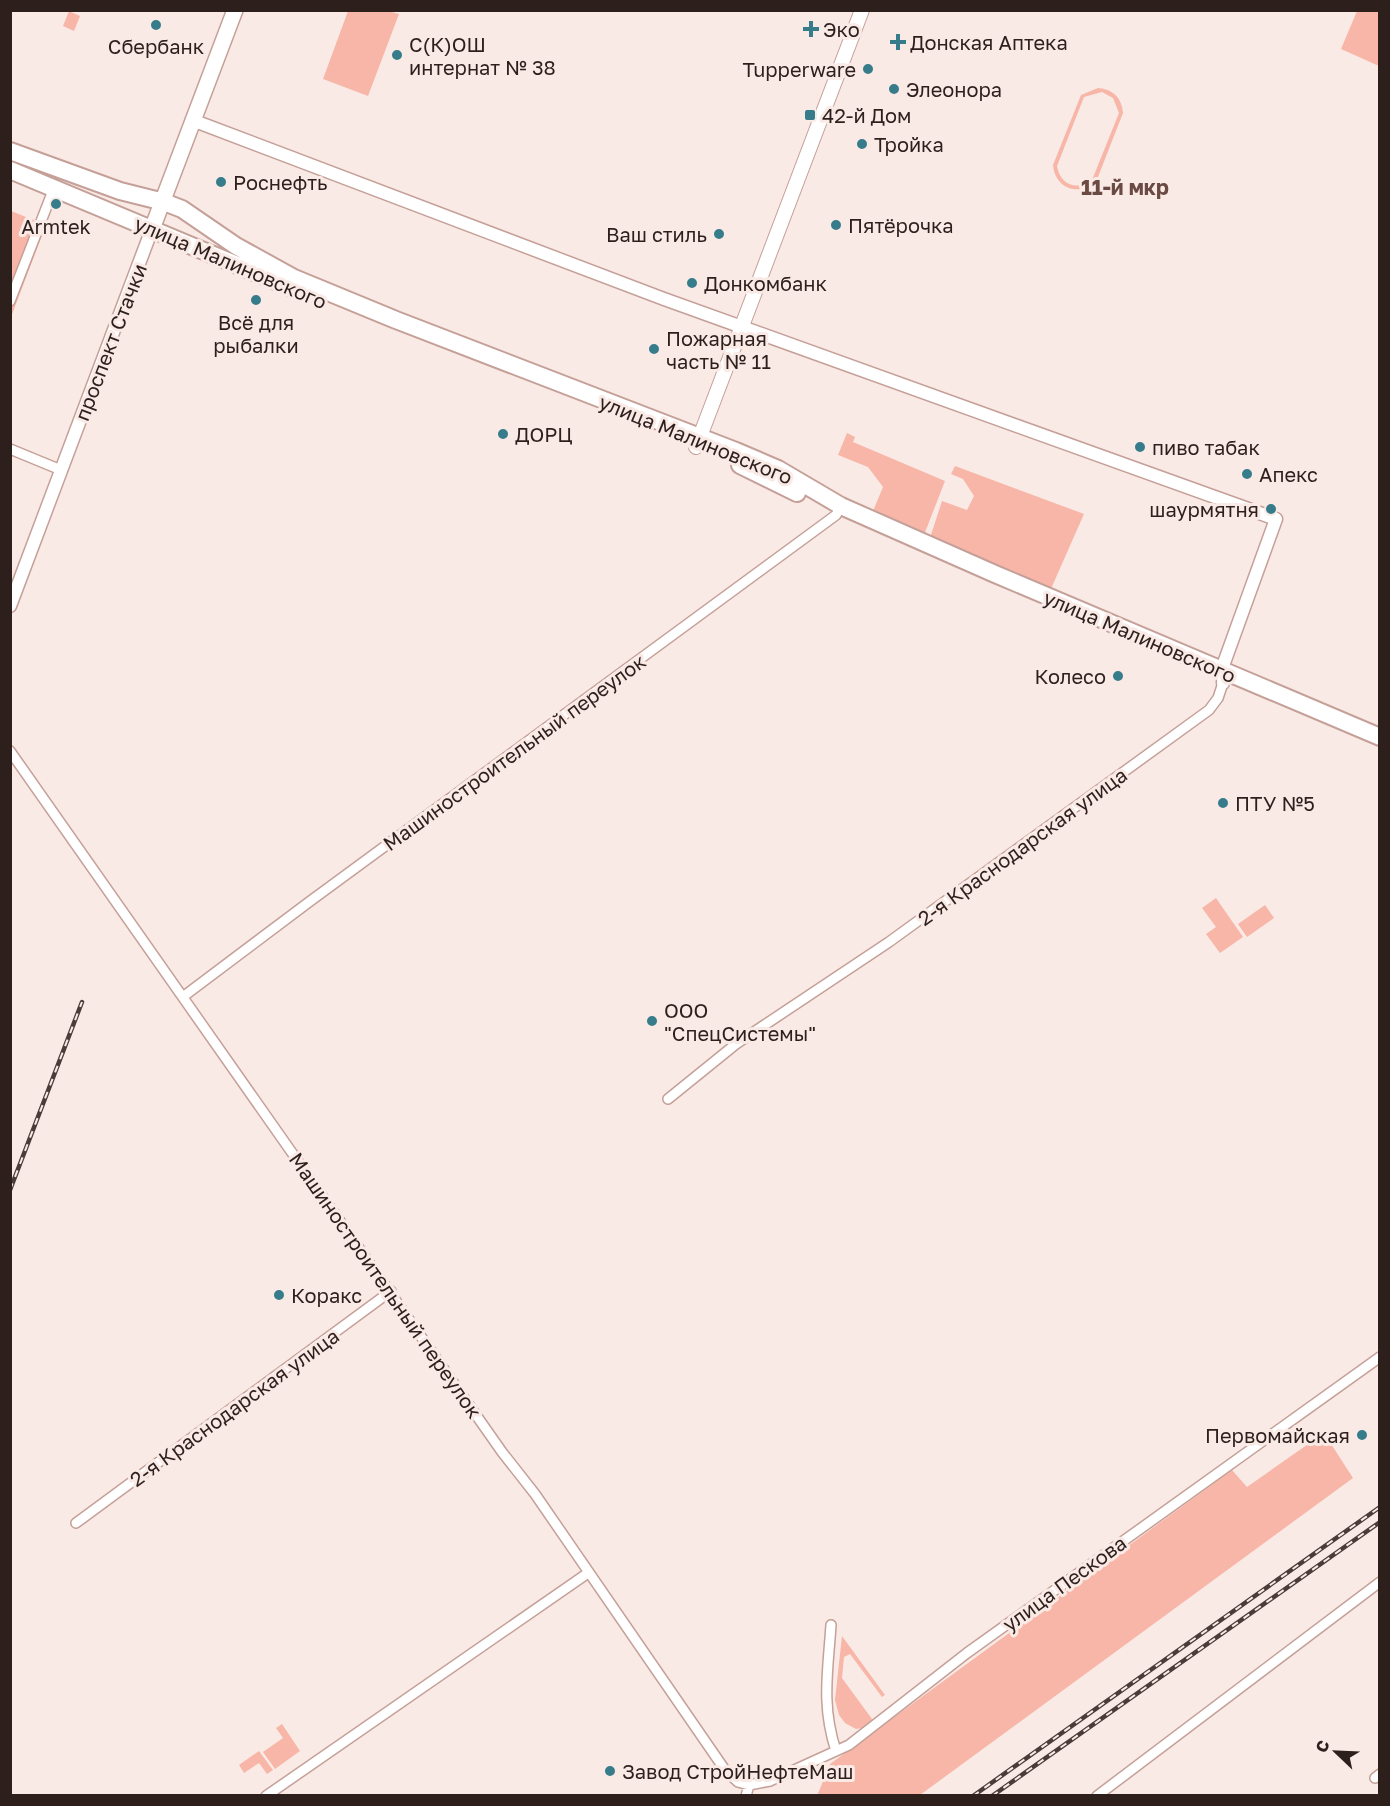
<svg xmlns="http://www.w3.org/2000/svg" width="1390" height="1806" font-family="'Golos Text',sans-serif">
<rect width="100%" height="100%" fill="#faeae6"/>
<path fill="#f7b6a7" fill-rule="evenodd" d="M69 11 80 16 74 31 63 26Z
M348 11H388L399 14 368 96 323 79Z
M1357 11H1379V66L1341 49Z
M1098 88C1113 89 1122 98 1123 113L1096 182C1078 197 1055 188 1053 165L1081 95ZM1102 92 1113 98 1119 113 1092 180C1077 191 1060 185 1057 166L1084 97Z
M11 211 46 225 11 317Z
M847 433 855 437 853 442 945 481 924 535 873 511 883 487 868 467 838 455Z
M955 466 1084 514 1050 591 930 538 942 501 967 510 974 496 963 479 951 474Z
M1216 898 1243 937 1220 953 1206 934 1216 927 1202 908Z
M1265 905 1274 918 1247 937 1238 924Z
M1324 1433 1353 1478 920 1795 817 1796 830 1764 1232 1470 1247 1487Z
M842 1636 885 1695 882 1697 850 1654 844 1657 842 1678 872 1719 868 1727 856 1729 845 1723 839 1715 835 1700Z
M282 1724 300 1751 275 1769 263 1752 283 1738 276 1728Z
M259 1751 273 1770 267 1774 259 1763 244 1773 239 1765Z"/>
<g fill="none" stroke-linecap="round" stroke-linejoin="round">
<defs>
<path id="minor" d="M10 301 54 188
M10 449 61 470
M10 751 502 1452 535 1494 725 1770 738 1782 749 1785
M184 996 309 902 836 515 841 506
M668 1099 736 1044 889 942 1209 710 1218 698 1223 683
M76 1523 391 1291
M831 1625C828 1671 821 1705 836 1751
M1375 1778 1380 1774
M266 1796 588 1573
M746 1796 749 1785 770 1781 849 1745 967 1653 1380 1357
M1097 1796 1380 1582"/>
<path id="tertiary" d="M192 120 664 299 1276 519 1224 663 1223 683
M10 606 152 229"/>
<path id="secondary" d="M696 447 862 10"/>
<path id="primary" d="M152 229 235 10"/>
<path id="trunk" d="M10 151 120 191 164 202 182 209 236 246 294 278 396 320 736 451 778 469 841 506 995 574 1380 737
M10 170 297 290
M740 465 797 493"/>
</defs>
<use href="#minor" stroke="#c5a098" stroke-width="12"/>
<use href="#tertiary" stroke="#c5a098" stroke-width="15"/>
<use href="#secondary" stroke="#c5a098" stroke-width="16"/>
<use href="#primary" stroke="#c5a098" stroke-width="18"/>
<use href="#trunk" stroke="#c5a098" stroke-width="20"/>
<use href="#minor" stroke="#fff" stroke-width="9"/>
<use href="#tertiary" stroke="#fff" stroke-width="12"/>
<use href="#secondary" stroke="#fff" stroke-width="14"/>
<use href="#primary" stroke="#fff" stroke-width="15"/>
<use href="#trunk" stroke="#fff" stroke-width="16"/>
<defs>
<path id="rail" d="M10 1190 82 1002
M973 1796 1380 1507
M992 1796 1380 1522"/>
</defs>
<use href="#rail" stroke="#4a3c39" stroke-width="4.5"/>
<use href="#rail" stroke="#faeae6" stroke-width="2" stroke-dasharray="7" stroke-linecap="butt"/>
</g>
<g fill="#377c8a" stroke="#faeae6" stroke-width="2">
<circle cx="156" cy="25" r="6"/>
<path d="M808 20h6v6h6v6h-6v6h-6v-6h-6v-6h6z"/>
<path d="M895 33h6v6h6v6h-6v6h-6v-6h-6v-6h6z"/>
<circle cx="397" cy="55" r="6"/>
<circle cx="868" cy="69" r="6"/>
<circle cx="894" cy="89" r="6"/>
<rect x="804" y="109" width="12" height="12" rx="3"/>
<circle cx="862" cy="144" r="6"/>
<circle cx="221" cy="182" r="6"/>
<circle cx="56" cy="204" r="6"/>
<circle cx="836" cy="225" r="6"/>
<circle cx="719" cy="234" r="6"/>
<circle cx="692" cy="283" r="6"/>
<circle cx="256" cy="300" r="6"/>
<circle cx="654" cy="349" r="6"/>
<circle cx="503" cy="434" r="6"/>
<circle cx="1140" cy="447" r="6"/>
<circle cx="1247" cy="474" r="6"/>
<circle cx="1271" cy="509" r="6"/>
<circle cx="1118" cy="676" r="6"/>
<circle cx="1223" cy="803" r="6"/>
<circle cx="652" cy="1021" r="6"/>
<circle cx="279" cy="1295" r="6"/>
<circle cx="1362" cy="1435" r="6"/>
<circle cx="610" cy="1771" r="6"/>
</g>
<g text-anchor="middle" dominant-baseline="central" stroke-width="6" stroke-linejoin="round" paint-order="stroke">
<g font-size="20" fill="#2d1f1c" stroke="#faeae6" text-anchor="start">
<text x="823" y="29">Эко</text>
<text x="910" y="42">Донская Аптека</text>
<text x="409" y="44">С(К)ОШ<tspan x="409" dy="23">интернат № 38</tspan></text>
<text x="156" y="46" text-anchor="middle">Сбербанк</text>
<text x="856" y="69" text-anchor="end">Tupperware</text>
<text x="906" y="89">Элеонора</text>
<text x="822" y="115">42-й Дом</text>
<text x="874" y="144">Тройка</text>
<text x="233" y="182">Роснефть</text>
<text x="848" y="225">Пятёрочка</text>
<text x="56" y="226" text-anchor="middle">Armtek</text>
<text x="707" y="234" text-anchor="end">Ваш стиль</text>
<text x="704" y="283">Донкомбанк</text>
<text x="256" y="322" text-anchor="middle">Всё для<tspan x="256" dy="23">рыбалки</tspan></text>
<text x="666" y="338">Пожарная<tspan x="666" dy="23">часть № 11</tspan></text>
<text x="515" y="434">ДОРЦ</text>
<text x="1152" y="447">пиво табак</text>
<text x="1259" y="474">Апекс</text>
<text x="1259" y="509" text-anchor="end">шаурмятня</text>
<text x="1106" y="676" text-anchor="end">Колесо</text>
<text x="1235" y="803">ПТУ №5</text>
<text x="664" y="1010">ООО<tspan x="664" dy="23">"СпецСистемы"</tspan></text>
<text x="291" y="1295">Коракс</text>
<text x="1350" y="1435" text-anchor="end">Первомайская</text>
<text x="622" y="1771">Завод СтройНефтеМаш</text>
</g>
<g font-size="20" fill="#2d1f1c" stroke="#faeae6">
<text transform="translate(231 262) rotate(23)">улица Малиновского</text>
<text transform="translate(110 342) rotate(-69)">проспект Стачки</text>
<text transform="translate(696 439) rotate(22)">улица Малиновского</text>
<text transform="translate(1140 636) rotate(23)">улица Малиновского</text>
<text transform="translate(514 752) rotate(-36)">Машиностроительный переулок</text>
<text transform="translate(1022 846) rotate(-36)">2-я Краснодарская улица</text>
<text transform="translate(386 1285) rotate(55)">Машиностроительный переулок</text>
<text transform="translate(234 1407) rotate(-36)">2-я Краснодарская улица</text>
<text transform="translate(1064 1583) rotate(-36)">улица Пескова</text>
</g>
<g font-size="21" font-weight="bold" fill="#6a4a43" stroke="#faeae6">
<text x="1125" y="187">11-й мкр</text>
</g>
</g>
<rect width="1390" height="1806" fill="none" stroke="#2d1f1c" stroke-width="24"/>
<g transform="translate(1336 1752) rotate(293)" stroke="#faeae6" stroke-width="4.5" paint-order="stroke">
<path d="M0-4.5L10 22L0 15L-10 22Z" fill="#2d1f1c"/>
<text y="-9" font-size="16" font-weight="bold" text-anchor="middle" fill="#2d1f1c">С</text>
</g>
</svg>
